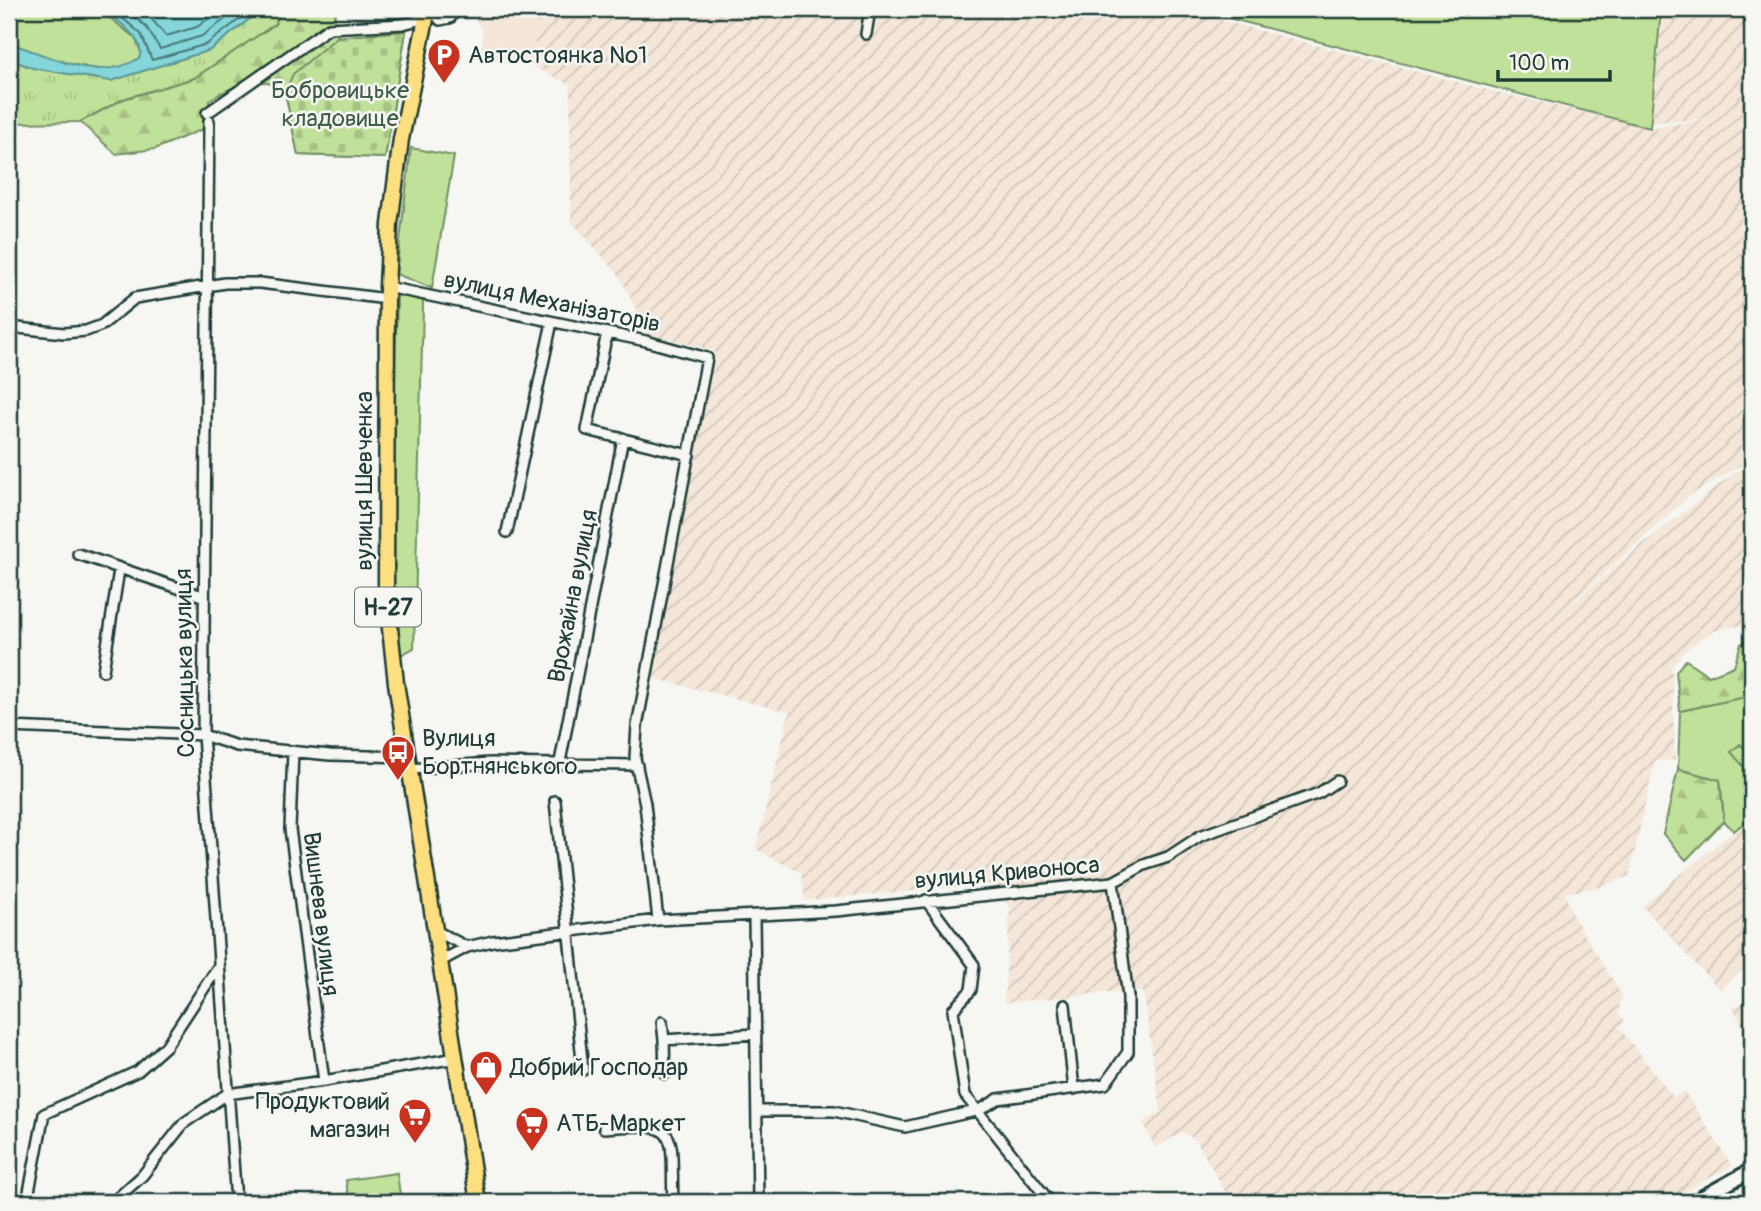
<svg xmlns="http://www.w3.org/2000/svg" width="1761" height="1211" font-family="Pangolin,sans-serif">
<defs>
<pattern id="industrial-furrows" width="10" height="10" patternUnits="userSpaceOnUse" patternTransform="scale(1.75)"><rect width="10" height="10" fill="#f4e6d9"/><path d="M-1 1l2-2M0 10L10 0M9 11l2-2" fill="none" stroke="#d1c6bb"/></pattern>
<pattern id="forest-firs" width="22" height="20" patternUnits="userSpaceOnUse" patternTransform="scale(1.75)"><rect width="22" height="20" fill="#c0e199"/><path d="M5 1l3.5 6h-7zM16 11l3.5 6h-7z" fill="#a5c284"/></pattern>
<pattern id="cemetery-stones" width="16" height="16" patternUnits="userSpaceOnUse" patternTransform="scale(1.75)"><rect width="16" height="16" fill="#c0e199"/><path d="M2 7V4a2 2 0 0 1 4 0v3zM10 15v-3a2 2 0 0 1 4 0v3z" fill="#a5c284"/></pattern>
<pattern id="park-tufts" width="24" height="20" patternUnits="userSpaceOnUse" patternTransform="scale(1.75)"><rect width="24" height="20" fill="#c0e199"/><path d="M3 7l-1-3M5 7V3M7 7l1-3M15 17l-1-3M17 17v-4M19 17l1-3" fill="none" stroke="#a5c284"/></pattern>
</defs>
<rect width="100%" height="100%" fill="#f6f6f2"/>
<filter id="ink" filterUnits="userSpaceOnUse"><feTurbulence type="fractalNoise" baseFrequency=".0143" numOctaves="2"/><feDisplacementMap in="SourceGraphic" scale="14" xChannelSelector="R" yChannelSelector="G"/><feConvolveMatrix kernelMatrix="1 2 1 2 8 2 1 2 1" color-interpolation-filters="sRGB"/></filter>
<g filter="url(#ink)">
<path fill="#f4e6d9" d="M468 9H539L531 65 480 59 483 31Z"/>
<path fill="url(#industrial-furrows)" d="M539 9H1178L1480 88 1650 128 1707 119 1650 122 1652 57 1660 9H1752L1741 44 1752 48V126L1736 123 1752 128V333L1749 336 1741 465 1689 496 1555 618 1641 545 1746 464 1752 470V623L1714 631 1687 648 1672 666 1675 760 1655 761 1629 876 1600 887 1565 893 1573 916 1622 995 1618 1012 1625 1022 1618 1026 1674 1098 1684 1091 1732 1166 1665 1202H1231L1196 1140 1182 1132 1155 1148 1143 1122 1161 1112 1143 992 1124 991 1004 1003 1010 909 996 884 805 900 801 873 756 849 789 712 652 678 715 351 648 334 619 275 571 221 570 85 531 65Z
M1752 816V961L1720 990 1642 906Z
M1752 998V1044L1733 1008Z"/>
<path fill="#c0e199" stroke="#708f66" stroke-width="2" d="M9 9H99L135 38 142 54C121 90 37 52 9 43Z
M1194 9H1661L1650 128Z
M411 148 454 156 432 288 396 274Z
M397 294 423 300V307L414 648 401 655 391 556Z
M1752 684V816L1734 831 1724 821 1720 780 1678 769 1680 711 1750 696Z
M397 1173 401 1202H349L346 1180Z"/>
<path fill="url(#forest-firs)" stroke="#708f66" stroke-width="2" d="M281 9H338L334 17 338 37 406 31 385 158 298 155 285 92C253 70 240 84 209 100L210 126 155 149 116 154 80 122 123 99 194 78 275 24Z
M1752 638 1750 696 1680 711 1676 671 1686 660 1709 676 1734 666 1741 644Z
M1740 744 1752 755V776L1731 752Z
M1678 769 1720 780 1724 821 1686 860 1663 834Z"/>
<path fill="url(#cemetery-stones)" stroke="#708f66" stroke-width="2" d="M406 31 385 158 298 155 285 92 293 74 337 37Z"/>
<path fill="url(#park-tufts)" stroke="#708f66" stroke-width="2" d="M262 9H281L275 24 194 78 123 99 80 122 9 123V59L33 68 111 81 210 50Z"/>
<path fill="#85d6db" stroke="#5c9998" stroke-width="2" d="M99 9H262L210 50 111 81 33 68 9 59V43C49 55 98 85 139 58 148 40 113 16 99 9Z"/>
<g fill="none" stroke-linecap="round" stroke-linejoin="round">
<path stroke="#487a77" stroke-width="2" d="M112 9 141 34 152 60 207 44 253 9
M127 9 147 28 160 49 202 36 239 9
M143 9 166 36 197 27 222 9"/>
<defs>
<path id="street" d="M431 9 440 20 450 18 457 9
M866 34 870 9
M207 113 329 28 403 24 426 18
M209 121 203 735 236 1202
M387 287 646 341 707 358 637 726 635 758 645 804 658 920
M9 322 18 328 64 333 86 331 102 325 135 298 225 283H260L387 299
M607 333 587 430 689 455
M1750 343 1752 340
M507 532 552 322
M78 554 202 596
M103 671 119 570
M9 727 203 735 237 746 330 755 408 757
M293 751 290 829 324 1081
M560 762 623 438
M409 769 490 763 637 765
M555 801 583 1070
M926 900 974 965 971 990 953 1010 965 1095 1050 1202
M754 917 758 1202
M436 931 467 947
M441 961 467 947 493 941 658 920 836 911 1113 882 1144 865 1168 857 1200 836 1319 793 1337 781
M1065 1005 1074 1089
M662 1022 664 1040
M665 1074 664 1040 756 1034
M757 1111H834L905 1127 980 1110 998 1099 1105 1084 1128 1052V997L1113 882
M604 1128C684 1121 670 1132 673 1202
M27 1202 44 1114 138 1071 166 1046 218 967
M113 1202 142 1176 184 1123 227 1094 324 1081 456 1058"/>
<path id="secondary" d="M1694 1202 1752 1170"/>
<path id="primary" d="M428 9 401 139 390 224 387 287 386 592 396 683 478 1202"/>
</defs>
<use href="#street" stroke="#1f3d34" stroke-width="14"/>
<use href="#secondary" stroke="#1f3d34" stroke-width="18"/>
<use href="#primary" stroke="#1f3d34" stroke-width="19"/>
<use href="#street" stroke="#f6f6f2" stroke-width="9"/>
<use href="#secondary" stroke="#f6f6f2" stroke-width="12"/>
<use href="#primary" stroke="#fedf80" stroke-width="14"/>
</g>
</g>
<defs>
<symbol id="parking-pin" viewBox="-11 -11 22 30"><path d="M0 17L-7.5 6A9.5 9.5 0 1 1 7.5 6Z" fill="#c8321e" stroke="#f6f6f2"/><path d="M-3.5-5.5H1a3.5 3.5 0 0 1 0 7H-1V5.5H-3.5ZM-1-3.4V-.6H.8a1.4 1.4 0 0 0 0-2.8Z" fill="#fff"/></symbol>
<symbol id="bus-pin" viewBox="-11 -11 22 30"><path d="M0 17L-7.5 6A9.5 9.5 0 1 1 7.5 6Z" fill="#c8321e" stroke="#f6f6f2"/><path d="M-5-6H5V4H4V6H2V4H-2V6H-4V4H-5ZM-3.5-4V0h7V-4ZM-3.5 1.2v1.5H-2V1.2ZM2 1.2v1.5H3.5V1.2Z" fill="#fff"/></symbol>
<symbol id="shop-pin" viewBox="-11 -11 22 30"><path d="M0 17L-7.5 6A9.5 9.5 0 1 1 7.5 6Z" fill="#c8321e" stroke="#f6f6f2"/><path d="M-5-2.5h2.3a2.7 3.5 0 0 1 5.4 0H5L5.5 6h-11ZM-1.5-2.5h3a1.5 2.3 0 0 0-3 0Z" fill="#fff"/></symbol>
<symbol id="supermarket-pin" viewBox="-11 -11 22 30"><path d="M0 17L-7.5 6A9.5 9.5 0 1 1 7.5 6Z" fill="#c8321e" stroke="#f6f6f2"/><path d="M-6-5.5h2.5l.6 2H6L4.5 2H-2.5L-4.4-4H-6ZM-1.5 3.2a1.3 1.3 0 1 0 .1 0ZM3 3.2a1.3 1.3 0 1 0 .1 0Z" fill="#fff"/></symbol>
</defs>
<g fill-rule="evenodd">
<use href="#parking-pin" x="425" y="36" width="38" height="52"/>
<use href="#bus-pin" x="379" y="733" width="38" height="52"/>
<use href="#shop-pin" x="467" y="1048" width="38" height="52"/>
<use href="#supermarket-pin" x="396" y="1096" width="38" height="52"/>
<use href="#supermarket-pin" x="513" y="1104" width="38" height="52"/>
</g>
<g text-anchor="middle" dominant-baseline="central" stroke-width="5" stroke-linejoin="round" paint-order="stroke">
<rect fill="#f6f6f2" stroke="#60746d" stroke-width="2" x="355" y="587.5" width="66" height="39" rx="5"/>
<g font-size="23" font-weight="bold" fill="#1f3d34">
<text x="388" y="607">Н-27</text>
</g>
<g font-size="24" fill="#1f3d34" stroke="#f6f6f2" text-anchor="start">
<text x="468" y="55">Автостоянка №1</text>
<text x="422" y="738">Вулиця<tspan x="422" dy="28">Бортнянського</tspan></text>
<text x="510" y="1067">Добрий Господар</text>
<text x="390" y="1101" text-anchor="end">Продуктовий<tspan x="390" dy="28">магазин</tspan></text>
<text x="556" y="1123">АТБ-Маркет</text>
</g>
<g font-size="24" fill="#3f5e48" stroke="#f6f6f2">
<text x="340" y="90">Бобровицьке<tspan x="340" dy="28">кладовище</tspan></text>
</g>
<g font-size="24" fill="#1f3d34" stroke="#f6f6f2">
<text transform="translate(552 302) rotate(12)">вулиця Механізаторів</text>
<text transform="translate(364 481) rotate(-90)">вулиця Шевченка</text>
<text transform="translate(573 596) rotate(-79)">Врожайна вулиця</text>
<text transform="translate(185 663) rotate(-91)">Сосницька вулиця</text>
<text transform="translate(1007 873) rotate(-5)">вулиця Кривоноса</text>
<text transform="translate(321 914) rotate(83)">Вишнева вулиця</text>
</g>
</g>
<rect width="1761" height="1211" fill="none" stroke="#f6f6f2" stroke-width="35"/>
<rect x="18" y="18" width="1726" height="1176" fill="none" stroke="#1f3d34" stroke-width="2.5" filter="url(#ink)"/>
<path d="M1498 70v10h112v-10" fill="none" stroke="#1f3d34" stroke-width="3.5"/>
<text x="1509" y="70" font-size="21" fill="#1f3d34" stroke="#f6f6f2" stroke-width="5" paint-order="stroke">100 m</text>
</svg>
